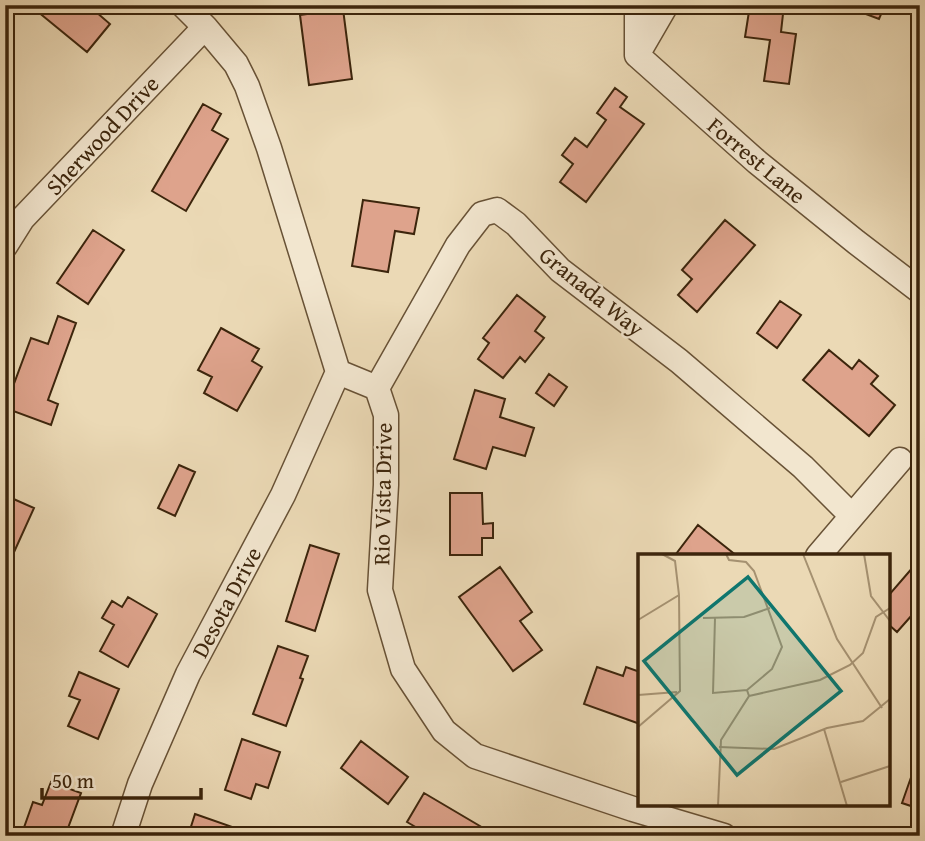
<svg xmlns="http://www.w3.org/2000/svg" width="925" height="841" font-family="'Gentium Book Plus',serif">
<rect width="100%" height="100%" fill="#ebd9b5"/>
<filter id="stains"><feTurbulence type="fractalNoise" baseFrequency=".00286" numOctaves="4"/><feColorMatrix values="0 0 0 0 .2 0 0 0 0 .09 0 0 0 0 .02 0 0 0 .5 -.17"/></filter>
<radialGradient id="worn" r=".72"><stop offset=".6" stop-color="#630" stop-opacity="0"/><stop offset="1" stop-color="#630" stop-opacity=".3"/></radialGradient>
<path fill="#dea38c" stroke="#3c250c" stroke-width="2" d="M34 5H88L110 24 87 52 32 7Z
M750 5H784L781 32 796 34 789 84 764 81 770 40 745 37Z
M842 5H885L879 19Z
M343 9 352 79 309 85 300 15Z
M615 88 627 97 620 107 644 124 586 202 560 182 573 164 562 155 575 138 587 147 606 120 597 113Z
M203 104 221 114 212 130 228 139 186 211 152 191Z
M363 200 419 208 414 234 395 231 388 272 352 266Z
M725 220 755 245 697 312 678 295 692 279 682 270Z
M93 230 124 250 88 304 57 283Z
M517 295 545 317 535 331 544 338 525 362 520 357 503 378 478 359 489 343 483 338Z
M780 301 801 315 777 348 757 333Z
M58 316 76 323 48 400 58 404 51 425 5 408 31 338 48 344Z
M221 328 259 349 252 361 262 367 237 411 204 393 212 377 198 370Z
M829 350 852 369 859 360 878 376 871 384 895 405 869 436 803 380Z
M549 374 567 387 554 406 536 393Z
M475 390 505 399 500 417 534 428 525 456 493 447 486 469 454 459Z
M179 465 195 472 175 516 158 508Z
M450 493H482L483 524 493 523V538H482V555H450Z
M9 497 34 508 5 572V504Z
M698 525 737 556H679L676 554Z
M310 545 339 554 315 631 286 621Z
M914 566 920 571V606L897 632 888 624V596Z
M500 567 532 612 520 621 542 650 513 671 459 597Z
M128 597 157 614 128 667 100 651 114 625 102 618 112 601 122 607Z
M278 646 308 656 300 678 303 679 286 726 253 714Z
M597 667 623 676 626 667 640 672V724L584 704Z
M79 672 119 689 98 739 68 726 80 700 69 696Z
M242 739 280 752 268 788 256 784 251 799 225 790Z
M361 741 408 777 388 804 341 768Z
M915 766 920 768V809L902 803Z
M51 782 81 793 65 836H21L33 802 42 805Z
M424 793 490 832 487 836H431L407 822Z
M195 814 241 830 239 836H188Z
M508 829 531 836H506Z"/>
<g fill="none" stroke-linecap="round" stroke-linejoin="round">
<defs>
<path id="street" d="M183 5 205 27 236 64 247 86 269 148 338 372 377 388 386 415V485L380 590 403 669 444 731 475 756 633 809 724 836
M637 5V55L757 162 856 242 920 291
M637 55 666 5
M5 246 22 219 205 27
M377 388 458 245 482 214 497 210 516 224 560 270 679 361 803 467 852 516
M818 556 900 460
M123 836 140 784 188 674 283 495 338 372"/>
</defs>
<use href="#street" stroke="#685236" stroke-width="27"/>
<use href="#street" stroke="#f2e6cf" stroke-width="24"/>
</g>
<g text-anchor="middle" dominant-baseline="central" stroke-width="5" stroke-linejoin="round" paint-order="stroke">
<g font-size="23" fill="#3c250c" stroke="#f2e6cf">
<text transform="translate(102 135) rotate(-47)">Sherwood Drive</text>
<text transform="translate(757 160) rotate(40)">Forrest Lane</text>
<text transform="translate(592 291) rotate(39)">Granada Way</text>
<text transform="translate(382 494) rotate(-89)">Rio Vista Drive</text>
<text transform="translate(226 602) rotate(-62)">Desota Drive</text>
</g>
</g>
<g transform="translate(638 554)">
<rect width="252" height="252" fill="#ebd9b5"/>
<path fill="none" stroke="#a59171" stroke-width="2" d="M165 0 199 85 244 154M226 0 233 42 252 67M65 64 106 63 132 54M77 64 75 139 109 136M0 66 41 41 37 7 24 0M0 141 39 138M111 142 182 126 212 111 225 99 238 63 252 54M0 173 42 137 41 41M186 175 209 252M81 193 136 195 189 174 225 167 252 145M203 228 252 212M80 252 83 186 111 142 109 136 134 115 144 93 116 17 108 8 91 6 88 0"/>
<path fill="#0f766e" fill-opacity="0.15" stroke="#0f766e" stroke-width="3.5" d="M110 23 203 137 99 221 6 107Z"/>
<rect width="252" height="252" fill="none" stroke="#3c250c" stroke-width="3.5"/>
</g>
<rect width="925" height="841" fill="none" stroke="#ebd9b5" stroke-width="28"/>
<rect x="7" y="7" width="911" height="827" fill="none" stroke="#3c250c" stroke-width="3.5"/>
<rect x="14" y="14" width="897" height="813" fill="none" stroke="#3c250c" stroke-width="2"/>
<path d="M42 788v10h159v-10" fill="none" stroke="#3c250c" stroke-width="3.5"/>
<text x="52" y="788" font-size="21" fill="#3c250c" stroke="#f2e6cf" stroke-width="5" paint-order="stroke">50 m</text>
<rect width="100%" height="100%" filter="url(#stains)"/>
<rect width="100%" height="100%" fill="url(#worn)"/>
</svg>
